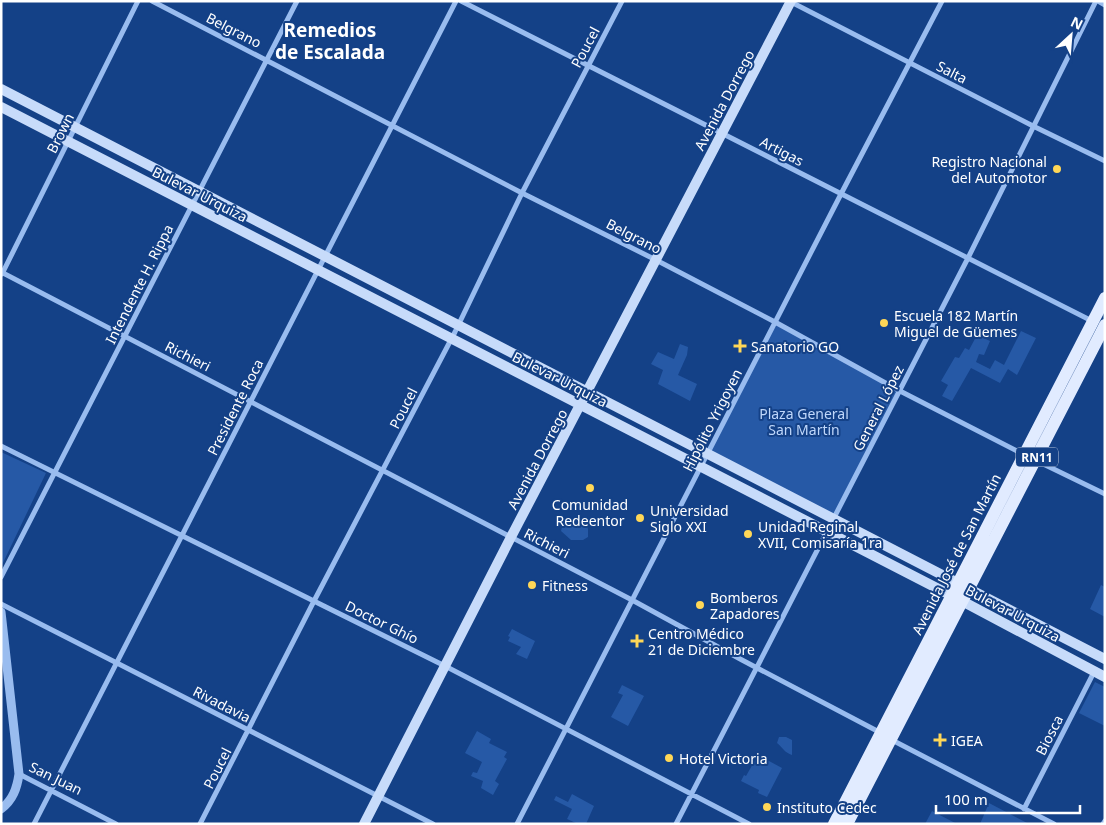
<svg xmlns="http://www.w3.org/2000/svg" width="1106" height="825" font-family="'Noto Sans',sans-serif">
<rect width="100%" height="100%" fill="#144187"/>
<path fill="#2659a6" d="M775 322 900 391 833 519 707 454Z
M1021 331 1036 338 1017 375 1008 369 1000 383 971 368 952 401 942 396 948 385 941 381 955 357 959 358 965 348 969 350 977 335 990 341 984 355 979 354 976 362 990 369 995 360 1004 365Z
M680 344 688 347 687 355 678 375 697 384 690 401 658 384 663 370 651 364 658 352 674 359Z
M1 452 46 473 2 565 1 560Z
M577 516 585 520 588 529V537L583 540H571L561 531 564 520 573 523Z
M1101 585 1105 587V617L1090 609Z
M512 629 535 641 527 659 516 654 521 647 508 641 510 637 508 636Z
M1095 682 1105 687V726L1079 713Z
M622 685 644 696 628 726 611 717 623 695 618 693Z
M477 731 491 739 489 743 507 752 504 757 507 759 495 781 499 784 493 795 481 788 483 781 471 776 473 772 477 773 482 762 465 753Z
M779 737H786L792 740V755C785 753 782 747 777 743Z
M758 755 782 768 767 797 758 793 759 790 741 781 744 775 746 776Z
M572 794 594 806 586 824H578L567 819 572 809 554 800 556 796 568 802Z
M989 803 1029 824H980Z
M932 811 957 824H925Z"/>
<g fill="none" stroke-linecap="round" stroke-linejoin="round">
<path stroke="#99bcef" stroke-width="5" d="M152 1 522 193 656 260 775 322 900 391 1023 454
M461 1 1092 321
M1098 1 1105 5
M791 2 1033 126 1105 161
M1 272 632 600 742 660 881 733
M2 274 138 1
M1 446 445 666 749 824
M1035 460 1105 494
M1 577 297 1
M1 604 433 824
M890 739 1054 824
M19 774 116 824
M1024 809 1094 672
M34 824 456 1
M200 824 314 601 455 332 522 193 622 1
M517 824 841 194 942 1
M676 824 968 258 1096 1
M1103 824 1105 821"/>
<path stroke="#99bcef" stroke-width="9" d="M1 612 19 774C17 788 13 800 1 809"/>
<path stroke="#c7dbfa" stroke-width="10" d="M1 89 1105 659
M1 107 962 601 1105 677
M364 824 511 537 791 1"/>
<path stroke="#e1ebff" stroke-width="12" d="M834 824 1105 298
M847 824 1105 325"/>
</g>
<g fill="#ffd757" stroke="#144187" stroke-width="2">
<circle cx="1057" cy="169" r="5"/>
<circle cx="884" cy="323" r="5"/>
<path d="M737.5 338.5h5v5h5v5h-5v5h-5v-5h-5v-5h5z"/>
<circle cx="590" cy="488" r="5"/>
<circle cx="640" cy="518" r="5"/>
<circle cx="748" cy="534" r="5"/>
<circle cx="532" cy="585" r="5"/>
<circle cx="700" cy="605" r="5"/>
<path d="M634.5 633.5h5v5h5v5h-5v5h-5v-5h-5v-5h5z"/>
<path d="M937.5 732.5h5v5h5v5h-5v5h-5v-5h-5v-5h5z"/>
<circle cx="669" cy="758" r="5"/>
<circle cx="767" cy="807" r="5"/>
</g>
<g text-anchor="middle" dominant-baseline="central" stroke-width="4" stroke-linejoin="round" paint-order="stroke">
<rect fill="#144187" stroke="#b8c6db" stroke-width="1" x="1016" y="447.5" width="42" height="19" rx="4"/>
<g font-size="12" font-weight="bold" fill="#fff">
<text x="1037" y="457">RN11</text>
</g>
<g font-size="14" fill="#fff" stroke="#144187">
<text transform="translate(234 30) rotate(27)">Belgrano</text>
<text transform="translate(585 47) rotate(-62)">Poucel</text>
<text transform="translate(952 72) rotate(27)">Salta</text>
<text transform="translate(724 100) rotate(-62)">Avenida Dorrego</text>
<text transform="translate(60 133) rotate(-63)">Brown</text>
<text transform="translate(782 151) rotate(27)">Artigas</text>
<text transform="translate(200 194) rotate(27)">Bulevar Urquiza</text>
<text transform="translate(634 236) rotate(27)">Belgrano</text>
<text transform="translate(139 284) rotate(-63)">Intendente H. Rippa</text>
<text transform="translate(188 356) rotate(27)">Richieri</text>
<text transform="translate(560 379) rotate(27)">Bulevar Urquiza</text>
<text transform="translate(235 407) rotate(-63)">Presidente Roca</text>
<text transform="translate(403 408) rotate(-63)">Poucel</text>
<text transform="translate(878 408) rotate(-63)">General López</text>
<text transform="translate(712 420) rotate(-63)">Hipólito Yrigoyen</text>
<text transform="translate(537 459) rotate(-62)">Avenida Dorrego</text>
<text transform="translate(547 543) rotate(27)">Richieri</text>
<text transform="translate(956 554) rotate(-63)">Avenida José de San Martín</text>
<text transform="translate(1013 613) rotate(28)">Bulevar Urquiza</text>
<text transform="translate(382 622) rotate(26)">Doctor Ghío</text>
<text transform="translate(222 704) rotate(27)">Rivadavia</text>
<text transform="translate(1049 735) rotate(-63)">Biosca</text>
<text transform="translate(217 768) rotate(-63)">Poucel</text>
<text transform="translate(56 778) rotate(26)">San Juan</text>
</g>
<g font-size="14" fill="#fff" stroke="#144187" text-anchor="start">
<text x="1047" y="161" text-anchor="end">Registro Nacional<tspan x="1047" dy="16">del Automotor</tspan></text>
<text x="894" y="315">Escuela 182 Martín<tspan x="894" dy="16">Miguel de Güemes</tspan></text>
<text x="751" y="346">Sanatorio GO</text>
<text x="590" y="504" text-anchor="middle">Comunidad<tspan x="590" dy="16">Redeentor</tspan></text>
<text x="650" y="510">Universidad<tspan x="650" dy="16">Siglo XXI</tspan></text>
<text x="758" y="526">Unidad Reginal<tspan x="758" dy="16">XVII, Comisaría 1ra</tspan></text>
<text x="542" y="585">Fitness</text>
<text x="710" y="597">Bomberos<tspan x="710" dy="16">Zapadores</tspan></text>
<text x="648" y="633">Centro Médico<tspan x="648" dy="16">21 de Diciembre</tspan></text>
<text x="951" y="740">IGEA</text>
<text x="679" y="758">Hotel Victoria</text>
<text x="777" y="807">Instituto Cedec</text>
</g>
<g font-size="14" fill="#bfd7fb" stroke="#144187">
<text x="804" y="413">Plaza General<tspan x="804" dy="16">San Martín</tspan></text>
</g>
<g font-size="19" font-weight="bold" fill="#fff" stroke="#144187">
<text x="330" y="30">Remedios<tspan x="330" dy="22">de Escalada</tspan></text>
</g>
</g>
<rect width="1106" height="825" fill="none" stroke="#ffffff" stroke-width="5"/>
<g transform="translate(1071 35) rotate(26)" stroke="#144187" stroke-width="4" paint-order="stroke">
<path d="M0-4L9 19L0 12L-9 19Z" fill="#ffffff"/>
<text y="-8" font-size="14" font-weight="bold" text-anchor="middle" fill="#ffffff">N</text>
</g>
<path d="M936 805v8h144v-8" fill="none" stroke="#ffffff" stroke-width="2.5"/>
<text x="944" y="805" font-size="15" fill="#ffffff" stroke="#144187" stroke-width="4" paint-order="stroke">100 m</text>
</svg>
